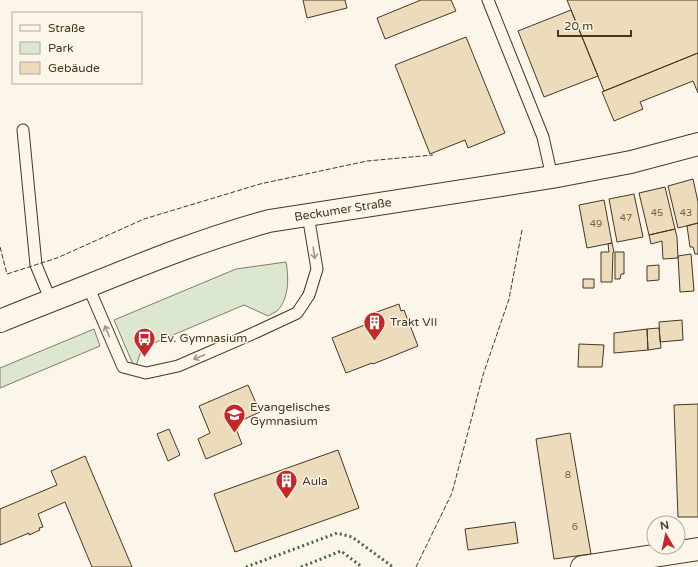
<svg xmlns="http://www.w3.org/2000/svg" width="698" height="567" font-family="'Varela Round',sans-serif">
<rect width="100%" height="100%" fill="#fbf6e9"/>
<path fill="#dce7d0" stroke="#887966" d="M286 262C289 278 289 299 277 311 274 313 271 314 268 316L244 305 142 348 135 369 114 320 236 269Z
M94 329 100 346 0 388V368Z"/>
<path fill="#ecdcbc" stroke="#4a3520" d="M303 0H345L347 8 307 18Z
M421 0H451L456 11 385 39 377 18Z
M567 0H698V53L604 91Z
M571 10 598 76 544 97 518 31Z
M466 37 505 133 468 148 465 140 430 154 395 65Z
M698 53V93L693 81 640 102 643 109 614 121 602 92Z
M693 179 698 202V223L678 228 668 186Z
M665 187 675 229 649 235 639 193Z
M634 194 643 237 617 242 609 199Z
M604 200 612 243 587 248 579 205Z
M698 223V254H695L693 247H690L687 226Z
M675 229 677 237 678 258 663 259 662 241 651 244 649 235Z
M612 243 614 252H613L612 282H601V252H609L608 244Z
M615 252H624V274H621L620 279H615Z
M691 254 694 291 680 292 678 256Z
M659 265V280L647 281V266Z
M583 279H594V288H583Z
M399 304 401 311 404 310 418 346 373 364 372 363 346 373 332 338 377 320 374 313Z
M682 320 683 340 660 342 659 322Z
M659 328 661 348 648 350 647 329Z
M647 329 648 350 614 353V333Z
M579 344 604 345 602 367H578Z
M248 385 260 412 234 424 242 444 206 459 198 439 210 433 199 406Z
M698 404V517H678L674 405Z
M169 429 180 455 168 461 157 434Z
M570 433 591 554 554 559 536 439Z
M338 450 359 508 235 552 214 494Z
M85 456 132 567H92L65 502 38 514 43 527 39 528 40 530 29 535V533L0 545V509L57 485 51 471Z
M515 522 518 543 468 550 465 529Z"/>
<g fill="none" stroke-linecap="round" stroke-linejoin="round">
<defs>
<path id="lane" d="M488 0 543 137 552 177
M23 130 36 265 51 301
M88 286 123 367 146 373 178 366 254 333 297 313 309 295 317 269 308 215"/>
<path id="street" d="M582 567 698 549"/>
<g id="secondary">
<path id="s1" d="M0 321C29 309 58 298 88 286 147 262 207 238 269 221L552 177 631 162 698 144"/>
</g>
</defs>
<use href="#lane" stroke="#4a3520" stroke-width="13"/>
<use href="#street" stroke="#4a3520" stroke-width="24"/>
<use href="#secondary" stroke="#4a3520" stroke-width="24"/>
<use href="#lane" stroke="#fbf6e9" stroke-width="11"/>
<use href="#street" stroke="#fbf6e9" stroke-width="22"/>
<use href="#secondary" stroke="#fbf6e9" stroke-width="22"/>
<path stroke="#436837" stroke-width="3" stroke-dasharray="2 3" stroke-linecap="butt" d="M246 567 337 533 352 537 393 567
M301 567 341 551 362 567"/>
<path stroke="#4a3520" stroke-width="1" stroke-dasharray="5 2" stroke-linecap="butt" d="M0 247 7 274 57 258 144 219 260 184 367 161 433 155
M416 567 452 493 483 375 509 299 522 230"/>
</g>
<defs><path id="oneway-shaft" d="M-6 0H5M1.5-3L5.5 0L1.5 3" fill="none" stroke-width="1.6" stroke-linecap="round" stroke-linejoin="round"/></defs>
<g stroke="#a29684">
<use href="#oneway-shaft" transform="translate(314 253) rotate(81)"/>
<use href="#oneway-shaft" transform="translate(107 331) rotate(-113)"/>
<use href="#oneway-shaft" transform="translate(199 357) rotate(157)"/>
</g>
<defs>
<symbol id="building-pin" viewBox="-11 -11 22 30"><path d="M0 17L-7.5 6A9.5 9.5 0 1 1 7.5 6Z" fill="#c62828" stroke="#fbf6e9"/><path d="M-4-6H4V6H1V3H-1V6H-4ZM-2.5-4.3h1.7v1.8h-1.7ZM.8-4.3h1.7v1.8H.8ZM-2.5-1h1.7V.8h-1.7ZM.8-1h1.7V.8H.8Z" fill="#fff"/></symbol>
<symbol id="bus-pin" viewBox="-11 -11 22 30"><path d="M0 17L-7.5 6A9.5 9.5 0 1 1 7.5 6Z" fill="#c62828" stroke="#fbf6e9"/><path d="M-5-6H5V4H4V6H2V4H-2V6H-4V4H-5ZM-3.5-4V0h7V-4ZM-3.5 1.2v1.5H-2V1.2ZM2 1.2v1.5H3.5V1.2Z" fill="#fff"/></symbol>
<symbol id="school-pin" viewBox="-11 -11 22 30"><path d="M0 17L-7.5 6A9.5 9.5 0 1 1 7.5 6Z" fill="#c62828" stroke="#fbf6e9"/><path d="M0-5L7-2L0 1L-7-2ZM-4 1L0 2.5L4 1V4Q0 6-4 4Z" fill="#fff"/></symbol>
</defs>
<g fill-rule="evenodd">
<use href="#building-pin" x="362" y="310" width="25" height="34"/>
<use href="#bus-pin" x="132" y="326" width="25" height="34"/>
<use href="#school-pin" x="222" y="402" width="25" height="34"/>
<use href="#building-pin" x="274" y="468" width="25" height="34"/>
</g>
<g text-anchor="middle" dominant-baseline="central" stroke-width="3" stroke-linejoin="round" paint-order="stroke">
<g font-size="10" fill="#725f47">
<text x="657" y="213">45</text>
<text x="686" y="213">43</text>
<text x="626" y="218">47</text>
<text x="596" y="224">49</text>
<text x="568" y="475">8</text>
<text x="575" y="527">6</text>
</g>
<g font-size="12" fill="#4a3520" stroke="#fbf6e9">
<text stroke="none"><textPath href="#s1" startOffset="362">Beckumer Straße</textPath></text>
</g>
<g font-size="12" fill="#4a3520" stroke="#fbf6e9" text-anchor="start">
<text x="390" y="322">Trakt VII</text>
<text x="160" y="338">Ev. Gymnasium</text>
<text x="250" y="407">Evangelisches<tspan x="250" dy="14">Gymnasium</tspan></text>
<text x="302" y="481">Aula</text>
</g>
</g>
<rect x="12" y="12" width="130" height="72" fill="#fbf6e9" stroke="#b4a999"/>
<rect x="20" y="25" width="20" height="6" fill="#fbf6e9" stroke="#b4a999"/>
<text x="48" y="32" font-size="12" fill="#4a3520">Straße</text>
<rect x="20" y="42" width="20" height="12" fill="#dce7d0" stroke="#b4a999"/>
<text x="48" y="52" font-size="12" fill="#4a3520">Park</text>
<rect x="20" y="62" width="20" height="12" fill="#ecdcbc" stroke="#b4a999"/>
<text x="48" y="72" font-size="12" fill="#4a3520">Gebäude</text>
<g transform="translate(666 535) rotate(351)"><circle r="19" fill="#fbf6e9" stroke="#b4a999"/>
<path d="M0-3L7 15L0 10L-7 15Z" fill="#c62828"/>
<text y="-6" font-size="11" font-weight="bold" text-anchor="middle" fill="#4a3520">N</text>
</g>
<path d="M558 30v6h73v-6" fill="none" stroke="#4a3520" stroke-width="2"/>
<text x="564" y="30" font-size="12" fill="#4a3520" stroke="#fbf6e9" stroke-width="3" paint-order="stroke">20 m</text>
</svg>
